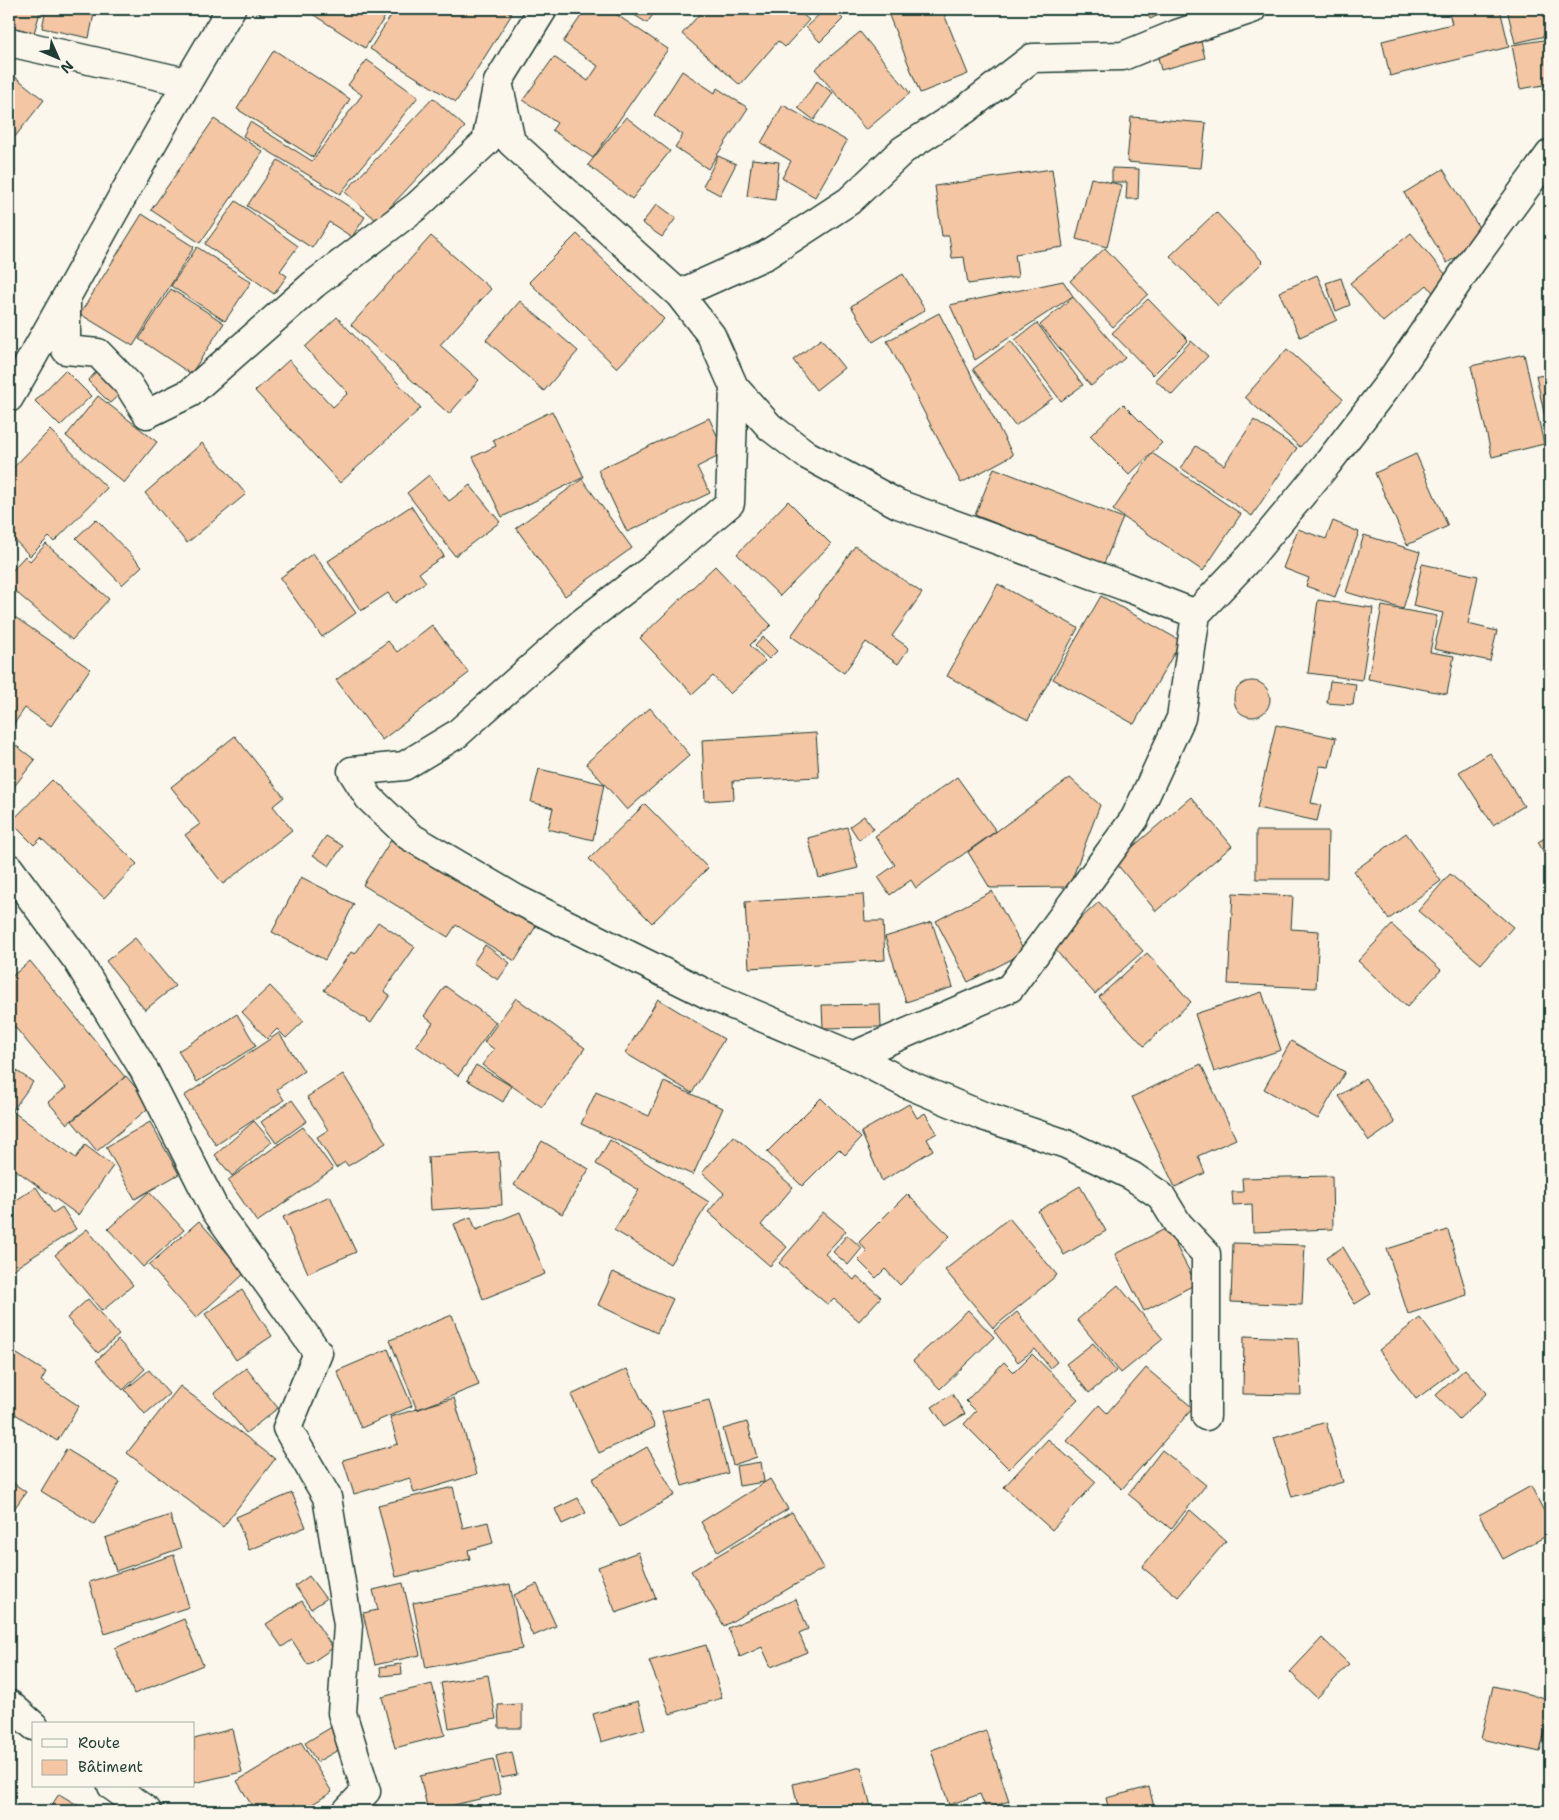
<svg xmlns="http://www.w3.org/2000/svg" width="1559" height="1820" font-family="'Shantell Sans',sans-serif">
<rect width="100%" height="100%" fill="#fbf7ec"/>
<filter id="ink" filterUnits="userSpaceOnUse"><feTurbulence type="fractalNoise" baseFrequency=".02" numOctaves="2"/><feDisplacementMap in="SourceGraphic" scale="10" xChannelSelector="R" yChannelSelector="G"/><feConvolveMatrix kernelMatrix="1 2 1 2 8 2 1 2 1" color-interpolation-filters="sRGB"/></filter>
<g filter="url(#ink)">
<path fill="#f4c6a3" stroke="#1f3d34" d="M9 9H41L34 33 9 26Z
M46 9H95L89 38 42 28Z
M254 9H264L260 14Z
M307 9H390L365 48 306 10Z
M395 9H503L512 14 456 102 370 49Z
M586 9H608L668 49 593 158 552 130 557 123 523 100 554 57 588 81 598 66 563 42Z
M625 9H657L647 23Z
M704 9H799L797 10 809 20 785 47 778 41 740 85 682 34Z
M825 9H833L843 19 820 42 806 27Z
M898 9H942L968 74 920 93 888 13Z
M1145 9H1172L1150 19Z
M1448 9H1500L1509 47 1390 76 1382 41 1452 24Z
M1507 9H1550V35L1515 43Z
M860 32 910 93 866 130 815 69Z
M1200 38 1205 58 1161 70 1156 49Z
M1550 39V84L1520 89 1512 45Z
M274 50 350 99 313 157 237 109Z
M367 60 418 97 340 194 243 136 250 122 312 161 362 95 348 85Z
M682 71 715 93 717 88 748 108 708 169 675 147 683 135 654 115Z
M9 72 44 100 14 138 9 135Z
M817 81 833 93 814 120 798 108Z
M433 98 465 127 377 221 345 192Z
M783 105 847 141 815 197 782 178 791 161 761 143Z
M626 117 670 151 632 199 588 165Z
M1131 117 1206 123 1201 168 1127 162Z
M214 119 263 152 200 243 151 210Z
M718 156 736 164 720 195 703 186Z
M752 159 779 162 775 200 747 196Z
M278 160 365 217 352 237 329 222 312 248 247 206Z
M1112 168 1139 169 1138 199H1126L1127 182H1112Z
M1052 169 1063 247 1015 254 1018 277 968 284 964 257 952 258 949 236H942L935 186Z
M1443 169 1486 239 1447 263 1404 193Z
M1091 178 1122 185 1107 247 1076 239Z
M236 201 298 246 280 271 287 276 274 294 205 244Z
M657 204 676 218 662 237 642 223Z
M1216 212 1263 262 1218 306 1170 256Z
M142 214 194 247 133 346 80 314Z
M1411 233 1452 282 1435 295 1427 285 1383 322 1350 283Z
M577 234 664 319 617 368 529 282Z
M431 236 491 289 440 345 479 380 449 414 351 325Z
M197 247 251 282 225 321 171 286Z
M1105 248 1148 294 1113 327 1070 281Z
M903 274 925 310 873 342 851 306Z
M1317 275 1337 320 1300 337 1279 292Z
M1341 278 1350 305 1336 311 1326 283Z
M1063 281 1073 296 975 360 950 305Z
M171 289 224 323 191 374 139 339Z
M1073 297 1125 358 1091 386 1040 325Z
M1148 299 1188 340 1153 375 1112 333Z
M520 301 578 351 544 391 486 340Z
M939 313 1013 455 961 483 887 341Z
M337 317 421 408 340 483 255 391 289 360 333 407 348 393 305 347Z
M1037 323 1083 385 1061 401 1015 340Z
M821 339 844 368 816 390 793 360Z
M1011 341 1053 398 1015 426 973 369Z
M1191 341 1208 356 1172 395 1155 380Z
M1287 349 1343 399 1300 447 1245 397Z
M1524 354 1544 444 1492 457 1471 366Z
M101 366 125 389 110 403 88 381Z
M65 370 91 396 60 426 35 401Z
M1536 375 1550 377V442Z
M98 396 157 442 124 483 66 436Z
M1123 404 1162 443 1129 475 1090 436Z
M552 411 584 477 502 517 473 457 496 446 493 440Z
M709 418 725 453 697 467 710 493 627 532 598 470Z
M1254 420 1297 448 1252 516 1181 468 1196 446 1224 465Z
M50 430 107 488 54 542 49 537 30 556 9 534V472Z
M202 443 246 494 187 543 145 493Z
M1152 453 1241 514 1203 571 1113 510Z
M1416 454 1448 526 1407 545 1375 473Z
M994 468 1123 518 1103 566 975 515Z
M429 475 449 501 470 485 500 522 455 556 407 493Z
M582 479 632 548 565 596 516 528Z
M788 501 831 544 780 596 737 554Z
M411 506 444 556 419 573 426 582 395 603 388 593 361 611 328 561Z
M96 519 142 566 122 585 76 538Z
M1333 521 1359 532 1335 597 1306 586 1309 578 1283 568 1298 529 1326 539Z
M1364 535 1420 552 1403 609 1346 592Z
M46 544 109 599 72 640 9 586V574L25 556 30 561Z
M855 546 922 593 892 636 909 648 898 664 866 642 844 673 791 636Z
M313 553 356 613 322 637 280 578Z
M1422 564 1478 576 1468 624 1497 631 1490 661 1434 649 1443 613 1413 606Z
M715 566 771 625 750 645 765 661 730 694 713 676 693 694 640 638Z
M998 584 1078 628 1028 720 947 676Z
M1101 596 1181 641 1134 724 1053 679Z
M1318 600 1373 608 1362 680 1308 673Z
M1382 606 1437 616 1430 652 1454 656 1447 694 1368 679Z
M9 613 90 669 51 726 25 708 9 731Z
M432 625 469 673 382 740 336 680 388 641 397 652Z
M763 637 777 651 769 659 755 646Z
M1234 699a18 18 0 1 1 36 0a18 18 0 1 1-36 0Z
M1330 681 1356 684 1353 705 1327 703Z
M650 708 690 755 627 810 586 763Z
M1276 725 1336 738 1329 767 1320 766 1311 803 1321 805 1317 821 1257 808Z
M816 733 819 777 733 781 734 799 705 801 702 740Z
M235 736 284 797 273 806 292 830 223 884 185 835 200 824 171 787Z
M10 741 35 760 9 793V743Z
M1490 753 1524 806 1493 825 1459 772Z
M539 769 604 784 593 840 548 829 553 808 531 802Z
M957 777 996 831 916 888 911 880 890 895 878 877 895 865 875 836Z
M1070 778 1100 805 1069 887 990 888 968 852Z
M52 780 137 864 104 898 41 838 34 845 11 822Z
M1191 797 1232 846 1156 911 1115 862Z
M645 804 708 868 652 923 589 859Z
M864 816 874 829 859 840 850 826Z
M847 827 858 868 819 878 808 838Z
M1256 831H1328L1327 879H1256Z
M1406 833 1441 881 1389 919 1354 871Z
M1550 835V864L1538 842Z
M326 836 343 846 329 866 313 855Z
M391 840 485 898 487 895 536 926 515 961 456 925 448 937 363 885Z
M1450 874 1513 927 1481 964 1418 911Z
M301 877 354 904 325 960 272 932Z
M992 891 1025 952 968 982 936 921Z
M1233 893 1293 896 1291 929 1319 931 1316 988 1228 984Z
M863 894 865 921H883L885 960 749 968 745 902Z
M1099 902 1143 951 1095 994 1051 945Z
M378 922 415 947 384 991 390 995 371 1023 324 990 351 952 355 954Z
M932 922 953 987 906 1002 885 937Z
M1392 925 1441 970 1407 1007 1358 961Z
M135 938 175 986 145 1010 106 961Z
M485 945 510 963 498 980 473 963Z
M1147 953 1191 1002 1144 1046 1099 997Z
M30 961 125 1077 67 1124 48 1102 66 1088 14 1026 9 1031V979Z
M270 986 304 1021 286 1038 277 1029 267 1039 242 1012Z
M445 986 496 1022 458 1076 416 1046 433 1023 424 1016Z
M1262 992 1281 1050 1214 1072 1195 1014Z
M516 998 585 1048 542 1107 482 1065 494 1049 484 1042Z
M658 999 724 1039 692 1093 625 1053Z
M880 1004 881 1027 823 1028 822 1005Z
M237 1014 256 1046 197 1082 178 1051Z
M279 1033 304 1071 277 1089 284 1100 216 1145 184 1096Z
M1291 1041 1345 1072 1318 1119 1264 1089Z
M1201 1064 1236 1139 1198 1156 1205 1173 1175 1187 1132 1097Z
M476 1065 511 1086 503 1102 467 1080Z
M11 1067 33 1082 12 1111 76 1158 85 1145 113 1166 78 1215 9 1165V1070Z
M343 1074 386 1143 348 1166 345 1162 336 1168 317 1137 328 1130 307 1097Z
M126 1076 151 1106 97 1151 72 1121Z
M1365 1078 1395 1123 1369 1141 1339 1096Z
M664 1082 723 1108 693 1175 581 1124 596 1092 649 1116Z
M821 1098 861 1138 845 1155 839 1149 802 1186 767 1152Z
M292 1100 307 1121 276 1143 261 1122Z
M909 1104 917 1118 925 1113 937 1133 927 1139 933 1150 882 1181 861 1132Z
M254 1121 272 1142 232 1176 215 1155Z
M150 1122 179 1174 135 1199 106 1147Z
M303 1127 333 1169 257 1222 228 1180Z
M734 1136 793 1187 761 1225 787 1247 770 1266 708 1212 724 1193 702 1173Z
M610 1140 709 1202 670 1264 614 1230 639 1190 596 1164Z
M542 1141 589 1169 562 1214 514 1185Z
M499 1152 502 1205 431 1210 428 1157Z
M1332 1176 1333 1229 1253 1232 1252 1204 1233 1205 1232 1192H1243L1242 1178Z
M1080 1186 1106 1231 1064 1255 1038 1211Z
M36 1187 53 1213 62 1207 76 1229 9 1272V1205Z
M149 1192 184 1230 143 1267 108 1229Z
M907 1194 950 1236 900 1285 885 1269 876 1278 858 1260 867 1251 859 1242Z
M330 1196 356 1252 308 1273 283 1217Z
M520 1212 545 1274 483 1299 454 1224 471 1217 476 1230Z
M823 1212 846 1231 825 1254 854 1280 857 1276 881 1297 859 1321 834 1299 828 1305 779 1263Z
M1009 1218 1057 1275 993 1328 945 1270Z
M199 1221 245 1273 196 1318 149 1265Z
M1167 1228 1196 1284 1144 1311 1115 1254Z
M87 1229 133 1285 102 1311 55 1255Z
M1448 1230 1467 1295 1408 1314 1387 1249Z
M847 1235 862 1248 848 1265 833 1252Z
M1233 1243 1305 1245 1302 1305 1231 1302Z
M1343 1247 1371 1294 1355 1304 1326 1258Z
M613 1272 673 1299 657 1333 598 1305Z
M1118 1285 1163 1339 1121 1373 1077 1320Z
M242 1290 272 1336 236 1360 205 1314Z
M88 1299 119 1335 98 1353 67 1318Z
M968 1310 994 1337 940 1389 913 1361Z
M1017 1312 1057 1362 1050 1368 1035 1349 1018 1362 994 1331Z
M452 1315 479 1385 417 1410 390 1340Z
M1420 1318 1458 1368 1416 1399 1379 1350Z
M1244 1336 1298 1338 1301 1395 1243 1394Z
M118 1340 145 1369 123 1390 96 1361Z
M1093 1343 1116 1371 1089 1393 1066 1364Z
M9 1349 46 1372 41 1381 79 1406 57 1441 9 1410Z
M388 1349 412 1406 361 1428 337 1371Z
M1032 1354 1078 1399 1009 1469 964 1424 976 1411 966 1401 1004 1362 1014 1372Z
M246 1368 278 1408 246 1433 214 1393Z
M1146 1368 1193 1408 1122 1489 1067 1441 1099 1405 1107 1413Z
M627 1369 655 1427 599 1453 571 1395Z
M1465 1369 1487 1393 1459 1419 1436 1395Z
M149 1370 169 1394 145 1414 125 1390Z
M180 1386 275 1459 223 1527 127 1453Z
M952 1394 965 1414 945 1426 932 1407Z
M454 1398 477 1474 414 1493 410 1478 354 1494 343 1460 398 1444 390 1417Z
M709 1400 728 1473 682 1486 662 1412Z
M747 1422 757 1457 733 1465 723 1429Z
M1326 1422 1343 1482 1292 1497 1274 1438Z
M1048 1439 1096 1482 1052 1530 1004 1487Z
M647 1447 675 1495 620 1527 592 1479Z
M66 1449 120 1482 94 1524 41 1491Z
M1162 1450 1206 1485 1171 1529 1128 1494Z
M761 1462 764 1482 739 1486 736 1466Z
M770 1479 788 1509 718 1552 701 1522Z
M9 1480 26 1492 9 1516Z
M1531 1486 1550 1523V1534L1503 1559 1479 1515Z
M453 1487 463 1528 488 1522 493 1543 468 1550 470 1559 396 1577 378 1505Z
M292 1493 306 1527 249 1550 236 1517Z
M578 1498 586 1513 562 1524 555 1509Z
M1190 1510 1226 1541 1178 1597 1142 1567Z
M792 1512 824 1568 724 1626 691 1571Z
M170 1515 181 1548 116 1571 105 1538Z
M638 1552 656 1598 616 1613 598 1567Z
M174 1555 189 1607 105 1634 89 1582Z
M309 1576 326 1599 311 1609 295 1586Z
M403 1583 420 1655 375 1665 363 1613 378 1610 373 1590Z
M510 1584 522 1649 426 1668 413 1603Z
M537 1584 556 1626 533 1636 514 1595Z
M796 1599 808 1629 799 1633 807 1652 771 1667 762 1647 740 1657 728 1628Z
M302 1601 333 1648 308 1665 292 1640 282 1647 266 1624Z
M184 1619 203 1665 134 1694 115 1648Z
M1322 1638 1349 1664 1317 1698 1290 1672Z
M706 1645 722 1698 670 1714 649 1661Z
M401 1664 402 1674 381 1676 380 1667Z
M488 1675 496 1719 449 1728 441 1683Z
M432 1684 445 1735 395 1748 382 1697Z
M1493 1686 1550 1699V1708L1540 1752 1481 1739Z
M638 1701 645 1729 601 1742 593 1714Z
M522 1704V1728H499L498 1705Z
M335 1725 347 1745 317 1762 305 1743Z
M232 1729 242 1772 194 1783V1739Z
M986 1731 1009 1801 986 1809 980 1794 949 1805 931 1750Z
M301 1742 332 1792 301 1811H255L237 1781Z
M512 1752 517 1775 501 1778 496 1756Z
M493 1759 501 1794 428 1811 420 1776Z
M861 1767 872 1811H799L793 1784Z
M1149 1787 1155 1811H1109L1106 1798Z
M59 1794 88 1811H48Z
M9 1804 17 1811H9Z
M31 1805 43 1811H28Z"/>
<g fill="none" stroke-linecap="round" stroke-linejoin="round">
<defs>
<path id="minor" d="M9 42 186 82
M498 82 511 142 679 294 711 335 734 387 770 427 807 455 898 504 1124 586 1196 614
M679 294 766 255 849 201 903 150 966 109 1032 58 1123 56 1177 34 1252 9
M66 299V350L98 353 128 384 147 414 190 393 314 284 417 206 486 142 498 82 543 9
M734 387 730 503 652 569 583 622 457 734 404 766 352 771 369 798 409 836 516 899 707 994 853 1056 1010 988 1135 818 1181 718 1196 614 1251 556 1327 464 1390 382 1472 261 1550 154
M9 398C84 269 153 136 231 9
M9 868 77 960 144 1070 215 1210 318 1353 287 1428 327 1497 348 1625 342 1713 366 1791 347 1811
M853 1056 905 1083 983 1116 1066 1144 1132 1176 1161 1196 1178 1224 1206 1254V1416
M9 1704 34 1726
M112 1786 147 1811"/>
</defs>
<use href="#minor" stroke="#1f3d34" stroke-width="31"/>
<use href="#minor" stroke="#fbf7ec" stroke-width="28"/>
</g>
</g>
<rect width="1559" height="1820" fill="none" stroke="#fbf7ec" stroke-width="30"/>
<rect x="15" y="15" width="1529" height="1790" fill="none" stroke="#1f3d34" stroke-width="2" filter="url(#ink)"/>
<rect x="32" y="1722" width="162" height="65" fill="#fbf7ec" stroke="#a3ada2"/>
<rect x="42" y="1739" width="25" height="8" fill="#fbf7ec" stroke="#a3ada2"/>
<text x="78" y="1748" font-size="15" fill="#1f3d34">Route</text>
<rect x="42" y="1760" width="25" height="15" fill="#f4c6a3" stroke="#a3ada2"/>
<text x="78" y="1772" font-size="15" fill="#1f3d34">Bâtiment</text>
<g transform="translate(58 58) rotate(135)" stroke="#fbf7ec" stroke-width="4" paint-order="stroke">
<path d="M0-4L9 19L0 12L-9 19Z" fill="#1f3d34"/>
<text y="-8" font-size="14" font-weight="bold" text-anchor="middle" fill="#1f3d34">N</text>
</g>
</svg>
